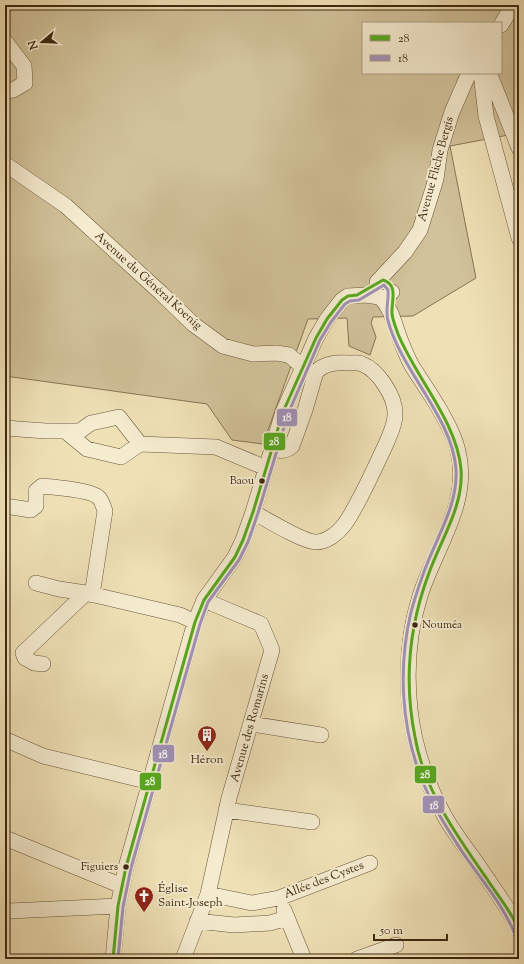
<svg xmlns="http://www.w3.org/2000/svg" width="524" height="964" font-family="'Sorts Mill Goudy',serif">
<rect width="100%" height="100%" fill="#efe1b6"/>
<filter id="stains"><feTurbulence type="fractalNoise" baseFrequency=".005" numOctaves="4"/><feColorMatrix values="0 0 0 0 .2 0 0 0 0 .09 0 0 0 0 .02 0 0 0 .5 -.17"/></filter>
<radialGradient id="worn" r=".72"><stop offset=".6" stop-color="#630" stop-opacity="0"/><stop offset="1" stop-color="#630" stop-opacity=".3"/></radialGradient>
<path fill="#d1c29a" stroke="#887556" fill-rule="evenodd" d="M5 5H519V133L450 146 476 278 413 316 373 317 371 323 376 337 370 355 349 346 347 318 308 319 263 444 232 440 207 404 5 376ZM363 23H501V73H363Z"/>
<g fill="none" stroke-linecap="round" stroke-linejoin="round">
<defs>
<path id="minor" d="M501 25 513 5
M5 41 24 66 25 83 13 90 5 91
M481 73 486 116 519 238
M488 73 490 75 519 148
M5 164 66 206 161 293 193 324 223 346 253 354 276 353 289 355 303 367
M377 282 405 252 420 230 436 179 440 150 452 112 469 73
M380 297C393 310 395 328 402 344 405 351 408 359 412 366 427 390 452 424 458 451 471 503 435 548 420 596 409 631 406 672 410 709 414 746 427 784 445 817 456 836 470 853 482 871 494 889 511 911 519 930
M5 428 46 431H80L91 423 119 417 140 444
M65 431 87 449 121 457 140 444 216 447 266 468
M5 506 31 510 36 506V491L42 486C53 487 91 490 98 497 102 500 103 506 105 511L92 595
M253 512C266 519 303 542 316 542 327 542 338 533 344 525 351 516 356 505 361 496 370 479 378 461 386 444 390 434 395 425 395 415 396 397 378 370 362 364 358 362 353 363 349 363 338 362 324 363 316 372L305 410 292 446C285 452 280 451 271 449
M36 583 59 589 86 593 180 615 195 622
M43 664 34 663 25 658 23 653 86 593
M251 724 321 735
M9 741 43 756 150 782
M226 810 312 822
M5 838 122 886
M208 894 252 903 279 898 370 863
M5 909 9 911 118 906
M284 910 304 959
M197 921 234 925 270 923 287 918
M113 959 118 906 126 867 195 622 204 600 235 557 243 540 253 512 283 412 316 338 327 319 342 300 348 296 366 295 386 298 392 292
M183 959 208 894 229 798 272 650 261 624 204 600
M357 959 396 945"/>
</defs>
<use href="#minor" stroke="#6a563a" stroke-width="16"/>
<use href="#minor" stroke="#f5ecd0" stroke-width="15"/>
<defs>
<path id="bus-1" d="M113 959 118 906 126 867 195 622 204 600 235 557 243 540 253 512 283 412 316 338 327 319 342 300 348 296 357 295 383 280C399 285 391 301 392 314 393 321 396 328 398 334 416 378 457 422 461 469 464 506 441 539 429 573 409 626 404 682 415 737 424 790 457 836 487 879 498 896 511 911 519 930"/>
<path id="bus-2" d="M118 959 123 907 131 868 200 624 208 602 239 560 248 542 258 513 288 414 320 340 331 322 345 304 350 301 359 300 384 285 388 290C389 300 385 311 388 321 402 372 452 417 456 469 458 501 441 530 429 559 422 576 416 594 411 612 398 667 401 727 422 780 432 805 447 828 461 850 479 877 502 903 514 932"/>
</defs>
<use href="#bus-1" stroke="#f5ecd0" stroke-width="6"/>
<use href="#bus-2" stroke="#f5ecd0" stroke-width="6"/>
<use href="#bus-1" stroke="#57a81f" stroke-width="3"/>
<use href="#bus-2" stroke="#a092b8" stroke-width="3"/>
</g>
<defs>
<symbol id="building-pin" viewBox="-11 -11 22 30"><path d="M0 17L-7.5 6A9.5 9.5 0 1 1 7.5 6Z" fill="#8f2418" stroke="#f5ecd0"/><path d="M-4-6H4V6H1V3H-1V6H-4ZM-2.5-4.3h1.7v1.8h-1.7ZM.8-4.3h1.7v1.8H.8ZM-2.5-1h1.7V.8h-1.7ZM.8-1h1.7V.8H.8Z" fill="#fff"/></symbol>
<symbol id="church-pin" viewBox="-11 -11 22 30"><path d="M0 17L-7.5 6A9.5 9.5 0 1 1 7.5 6Z" fill="#8f2418" stroke="#f5ecd0"/><path d="M-1.2-6h2.4v3.5h3.3v2.4h-3.3V6h-2.4V-.1h-3.3v-2.4h3.3Z" fill="#fff"/></symbol>
</defs>
<g fill-rule="evenodd">
<use href="#building-pin" x="196" y="724" width="22" height="30"/>
<use href="#church-pin" x="133" y="885" width="22" height="30"/>
</g>
<g fill="#3e2811" stroke="#f5ecd0" stroke-width="1.5">
<circle cx="262" cy="481" r="3.5"/>
<circle cx="415" cy="625" r="3.5"/>
<circle cx="126" cy="867" r="3.5"/>
</g>
<g text-anchor="middle" dominant-baseline="central" stroke-width="4" stroke-linejoin="round" paint-order="stroke">
<g font-size="11" fill="#3e2811" stroke="#f5ecd0" text-anchor="end">
<text x="254" y="481">Baou</text>
<text x="422" y="625" text-anchor="start">Nouméa</text>
<text x="118" y="867">Figuiers</text>
</g>
<g font-size="12" fill="#3e2811" stroke="#f5ecd0">
<text transform="translate(436 169) rotate(-75)">Avenue Fliche Bergis</text>
<text transform="translate(148 281) rotate(42)">Avenue du Général Koenig</text>
<text transform="translate(250 728) rotate(-74)">Avenue des Romarins</text>
<text transform="translate(324 880) rotate(-21)">Allée des Cystes</text>
</g>
<g font-size="12" fill="#3e2811" stroke="#f5ecd0">
<text x="207" y="760">Héron</text>
<text x="158" y="889" text-anchor="start">Église<tspan x="158" dy="14">Saint-Joseph</tspan></text>
</g>
</g>
<g stroke="#f5ecd0" stroke-width="1.5">
<rect x="276" y="408" width="22" height="19" rx="4" fill="#a092b8"/>
<rect x="263" y="432" width="23" height="19" rx="4" fill="#57a81f"/>
<rect x="152" y="744" width="23" height="19" rx="4" fill="#a092b8"/>
<rect x="414" y="765" width="23" height="19" rx="4" fill="#57a81f"/>
<rect x="139" y="772" width="23" height="19" rx="4" fill="#57a81f"/>
<rect x="422" y="795" width="23" height="19" rx="4" fill="#a092b8"/>
</g>
<g font-size="11" text-anchor="middle" font-weight="bold" fill="#fff">
<text x="287" y="421">18</text>
<text x="274" y="445">28</text>
<text x="163" y="758">18</text>
<text x="425" y="778">28</text>
<text x="150" y="785">28</text>
<text x="434" y="809">18</text>
</g>
<rect width="524" height="964" fill="none" stroke="#efe1b6" stroke-width="20"/>
<rect x="6" y="6" width="512" height="952" fill="none" stroke="#3e2811" stroke-width="2"/>
<rect x="10" y="10" width="504" height="944" fill="none" stroke="#3e2811"/>
<rect x="362" y="22" width="140" height="52" fill="#f5ecd0" stroke="#ac9e84"/>
<rect x="370" y="35" width="20" height="6" fill="#57a81f" stroke="#ac9e84"/>
<text x="398" y="42" font-size="12" fill="#3e2811">28</text>
<rect x="370" y="55" width="20" height="6" fill="#a092b8" stroke="#ac9e84"/>
<text x="398" y="62" font-size="12" fill="#3e2811">18</text>
<g transform="translate(42 42) rotate(251)" stroke="#f5ecd0" stroke-width="3" paint-order="stroke">
<path d="M0-3L7 15L0 10L-7 15Z" fill="#3e2811"/>
<text y="-6" font-size="11" font-weight="bold" text-anchor="middle" fill="#3e2811">N</text>
</g>
<path d="M374 934v6h73v-6" fill="none" stroke="#3e2811" stroke-width="2"/>
<text x="380" y="934" font-size="12" fill="#3e2811" stroke="#f5ecd0" stroke-width="3" paint-order="stroke">50 m</text>
<rect width="100%" height="100%" filter="url(#stains)"/>
<rect width="100%" height="100%" fill="url(#worn)"/>
</svg>
